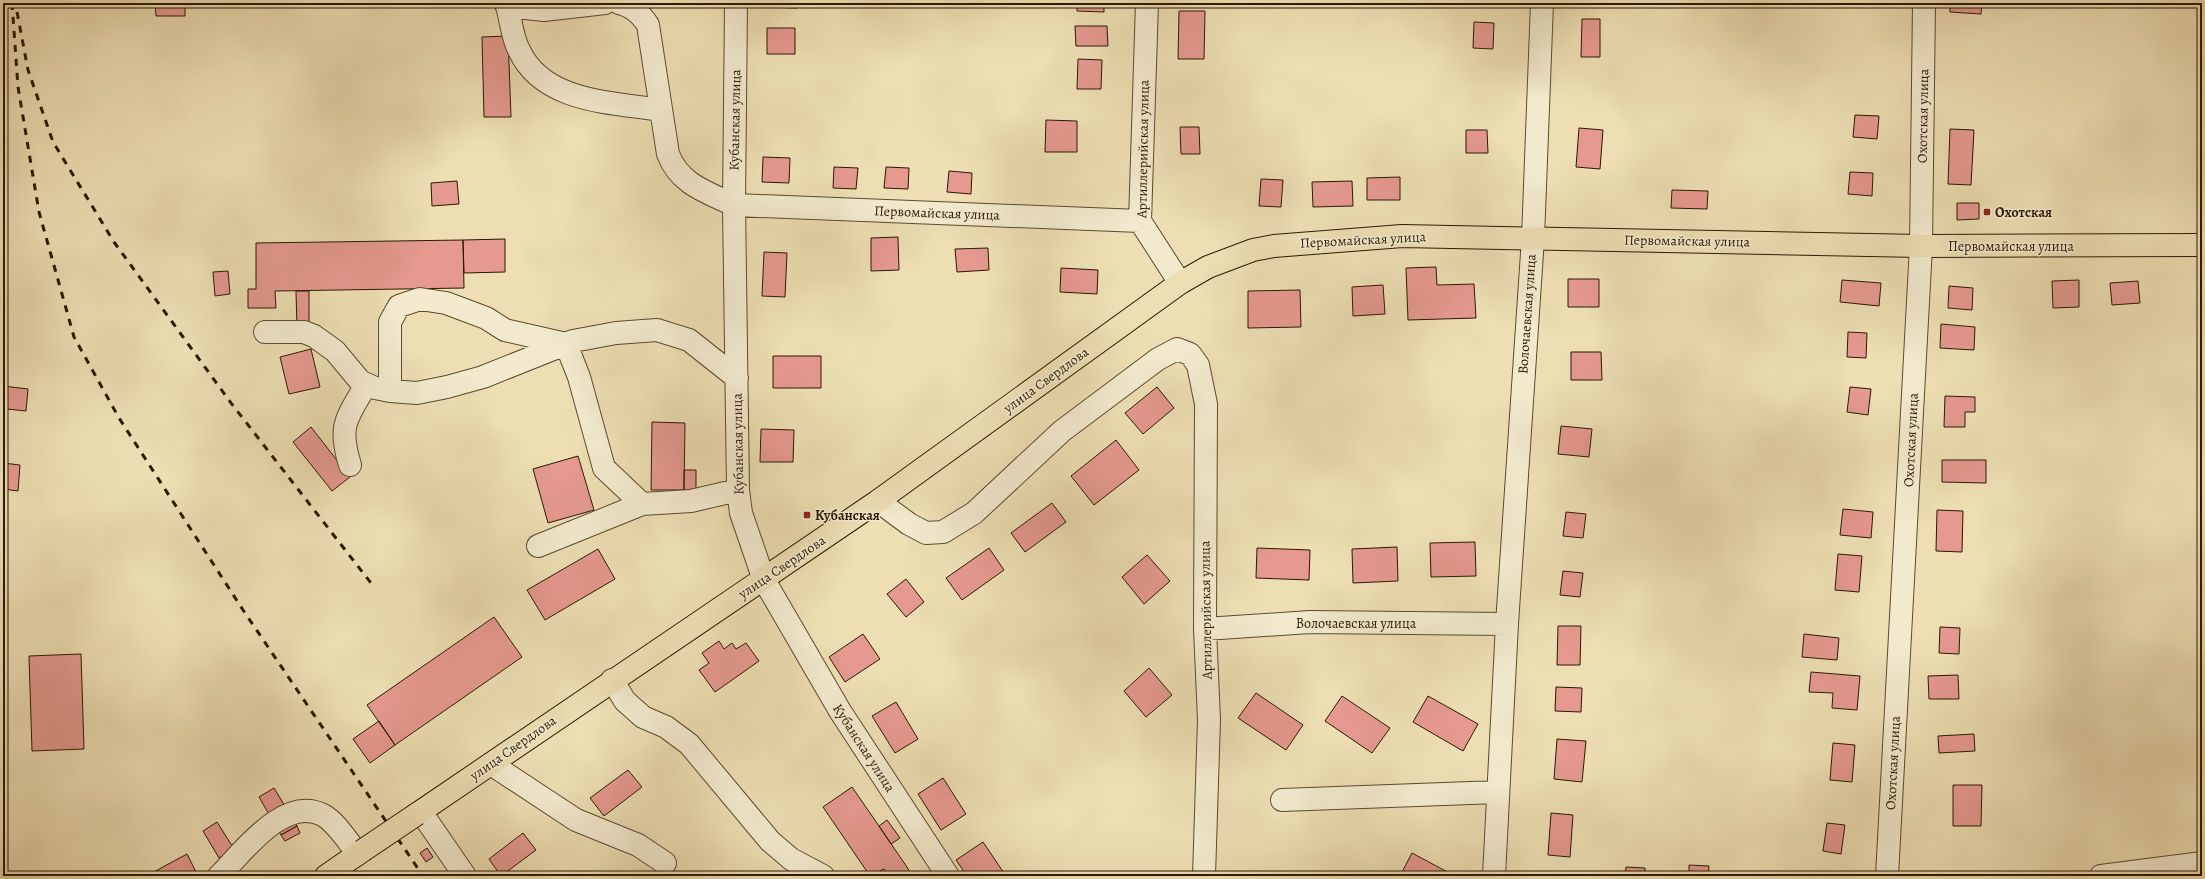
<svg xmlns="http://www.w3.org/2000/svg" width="2205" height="879" font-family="Alegreya,serif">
<rect width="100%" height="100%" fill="#eddeb3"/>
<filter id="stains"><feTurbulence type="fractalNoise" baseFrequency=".005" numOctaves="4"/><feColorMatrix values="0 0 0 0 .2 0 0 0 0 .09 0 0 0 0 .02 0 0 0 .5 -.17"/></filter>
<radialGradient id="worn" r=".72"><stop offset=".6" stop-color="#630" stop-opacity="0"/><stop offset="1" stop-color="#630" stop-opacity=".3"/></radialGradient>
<path fill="#e5998f" stroke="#2a1901" d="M155 3H185V16H156Z
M212 3H241V7L212 5Z
M759 3H797V8L759 7Z
M1077 3H1104V12L1077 11Z
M1950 3H1982L1981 14 1950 12Z
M1179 11H1205L1204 59H1178Z
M1582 19H1600V57H1581Z
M1474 22 1494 23 1493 49 1473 48Z
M1075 26H1107L1108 46H1076Z
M767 28H795V54H767Z
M508 36 511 117H484L482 37Z
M1078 59 1102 60 1101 89H1077Z
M1855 115 1879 116 1877 139 1853 137Z
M1046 120 1077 121V152H1045Z
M1180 127H1199L1200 154H1181Z
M1579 128 1603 130 1600 169 1576 167Z
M1950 129 1974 130 1971 185 1948 184Z
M1466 130H1487L1488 153H1466Z
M763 157 790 158 789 183 762 182Z
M834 167 858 168 856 189 833 188Z
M886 167 909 168 908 189 884 188Z
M949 171 972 173 971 194 947 192Z
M1850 172 1873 173 1872 196 1848 194Z
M1400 177V200H1367V178Z
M1261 179 1283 180 1281 207 1259 206Z
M457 181 459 204 432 206 431 183Z
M1352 181 1353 206 1313 207 1312 182Z
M1672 190 1708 191 1707 209 1671 208Z
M1957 203H1979V219L1957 220Z
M898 237 899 270 871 271V238Z
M505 239V272L464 273 463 240Z
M463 240 464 288 275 291 276 308H248V289H256V243Z
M988 248 989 270 957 272 955 249Z
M764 252 787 253 785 297 762 296Z
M1436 267 1437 285 1474 284 1476 318 1408 320 1406 268Z
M1061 268 1098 270 1097 294 1060 292Z
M228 271 230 294 215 296 213 272Z
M1568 279H1599V307H1568Z
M1842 280 1881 283 1879 306 1840 302Z
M2079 280V307L2053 308 2052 281Z
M2138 281 2140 303 2112 305 2110 283Z
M1383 285 1385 314 1353 316 1352 287Z
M1949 286 1973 288 1972 310 1948 308Z
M1300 290 1301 327 1248 328V291Z
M296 291H309V329H297Z
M1941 324 1975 327 1974 350 1940 348Z
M1848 332 1867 333 1866 358 1847 357Z
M311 349 320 387 289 394 280 357Z
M1571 352H1601L1602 380H1571Z
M773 356H821V388H773Z
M3 386 28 389 26 411 7 409 3 452Z
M1157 387 1174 408 1143 434 1125 413Z
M1850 387 1871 389 1868 415 1847 412Z
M1945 396 1975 397V412H1965V427H1944Z
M652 422 685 423 684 490H651Z
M1561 426 1592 429 1589 457 1558 454Z
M311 427 350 477 332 491 293 442Z
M761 429 794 430 793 462H760Z
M1116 440 1139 470 1094 505 1071 476Z
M578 456 594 510 548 523 533 469Z
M1942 460H1986V483L1942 482Z
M3 463 20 465 18 491 3 489Z
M684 470H696V490H684Z
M1052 503 1066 522 1025 552 1011 533Z
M1843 509 1873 512 1871 538 1840 535Z
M1937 510 1963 511 1962 552 1936 551Z
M1566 512 1586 514 1583 538 1563 536Z
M1475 542 1476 576 1431 577 1430 543Z
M1397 547 1398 581 1353 583 1352 549Z
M989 548 1004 570 962 600 946 578Z
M1257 548 1310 550 1309 580 1256 578Z
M598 549 615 579 545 620 527 590Z
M1838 554 1862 556 1859 592 1835 590Z
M1147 555 1170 581 1144 604 1122 577Z
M1563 571 1583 573 1580 597 1560 595Z
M906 579 924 602 906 617 887 594Z
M494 617 522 657 395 745 367 705Z
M1558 626H1581L1580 665H1557Z
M1940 627 1960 628 1959 654 1939 653Z
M863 634 880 659 845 682 829 657Z
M1804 634 1839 638 1837 660 1802 657Z
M719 641 724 649 732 643 736 649 746 643 759 661 715 692 699 670 709 663 702 653Z
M81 654 84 749 32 751 29 656Z
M1149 668 1172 695 1146 717 1124 691Z
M1811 672 1860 676 1857 710 1832 708 1833 693 1809 692Z
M1958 675 1959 699H1929L1928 676Z
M1556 687 1582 688 1581 712 1555 711Z
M1256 693 1303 725 1286 750 1238 718Z
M1342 696 1390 728 1372 753 1325 721Z
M1428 696 1478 724 1463 751 1413 722Z
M896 702 918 739 895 753 872 716Z
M379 721 395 745 370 763 353 739Z
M1974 734 1975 751 1939 753 1938 736Z
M1557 739 1586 741 1582 782 1554 779Z
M1833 743 1855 745 1852 782 1830 780Z
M628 770 642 787 604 816 590 798Z
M943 778 966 814 941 830 918 794Z
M1953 785H1982L1981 826H1953Z
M852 787 879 826 913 876H888L884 869 870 876 823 807Z
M274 788 297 826 281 835 259 797Z
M1551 813 1573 815 1570 857 1548 855Z
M887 820 900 838 891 844 879 826Z
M217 822 234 849 219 858 203 831Z
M1827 823 1845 825 1841 854 1823 851Z
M297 826 300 833 285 841 281 835Z
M523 833 536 850 501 876 489 859Z
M983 842 1006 876H967L956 860Z
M427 848 433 857 426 862 420 853Z
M1412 853 1455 876H1400Z
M187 854 198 876H151L150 874Z
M1689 865 1709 866 1708 876H1689Z
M1626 867 1645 868V876H1625Z"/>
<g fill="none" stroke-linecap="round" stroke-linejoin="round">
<defs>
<path id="minor" d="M505 3 507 6 544 10 605 3
M619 3C633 7 640 13 648 25L668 154C680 185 707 192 734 205L1140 221
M736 3 734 205 738 490 741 513 764 580 840 711 948 876
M1147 3 1140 221 1180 283
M507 6C511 20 512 37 519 50 543 103 612 102 661 110
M265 332H304L314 336 335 351 360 381 375 388 390 391 417 393 447 387 483 377 573 341 616 333 657 330 689 340 737 378
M390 391V322L399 306 420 299 446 303 486 318 505 330 566 344 579 377 604 468 642 504
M350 465C338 426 346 419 366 385
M878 501 909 524 926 533 943 532 974 513 1062 431 1158 359 1177 349 1190 354 1198 365 1206 404 1205 629 1209 720 1204 876
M538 546 642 504 691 501 738 490
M1205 629 1310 622 1507 624
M612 680 625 701 643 717 666 727 689 744 770 841 791 859 823 876
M491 764 576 820 638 845 665 863
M1282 800 1498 792
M421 812 465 876
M219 876C243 852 284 795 323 815 337 823 348 842 358 854
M1494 876 1507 624 1533 238 1542 3
M1887 876 1921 246 1924 3
M2101 876 2202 863"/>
<path id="major" d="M417 814 878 501 1180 283 1208 267 1253 250 1274 246 1402 236 1921 246 2202 245
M326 876 362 851"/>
</defs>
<use href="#minor" stroke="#5b4a2e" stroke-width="24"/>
<use href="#major" stroke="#2a1901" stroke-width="24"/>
<use href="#minor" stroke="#f3eace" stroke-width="22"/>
<use href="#major" stroke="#eddeb3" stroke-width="22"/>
<path stroke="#2a1901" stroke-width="3" stroke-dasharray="7 7" stroke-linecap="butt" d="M12 3 18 87 39 212 74 337 119 418 243 610 423 876
M17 12 28 70 53 142 114 242 231 403 374 587"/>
<defs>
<path id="major-bridge" d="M362 851 417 814"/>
</defs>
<use href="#major-bridge" stroke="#2a1901" stroke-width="24" stroke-linecap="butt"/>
<use href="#major-bridge" stroke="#eddeb3" stroke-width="22"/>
</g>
<g fill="#8f2418" stroke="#f3eace" stroke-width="1.5">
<rect x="1983" y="208" width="8" height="8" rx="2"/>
<rect x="803" y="511" width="8" height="8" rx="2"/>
</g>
<g text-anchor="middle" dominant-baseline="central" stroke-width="3" stroke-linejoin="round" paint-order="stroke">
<g font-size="14" fill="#2a1901" stroke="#f3eace">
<text transform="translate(1923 116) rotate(-89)">Охотская улица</text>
<text transform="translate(735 120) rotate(-89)">Кубанская улица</text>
<text transform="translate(1143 149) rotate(-89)">Артиллерийская улица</text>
<text transform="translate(937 213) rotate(2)">Первомайская улица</text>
<text transform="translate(1363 240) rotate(-3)">Первомайская улица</text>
<text transform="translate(1687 241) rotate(1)">Первомайская улица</text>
<text x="2011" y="246">Первомайская улица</text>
<text transform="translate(1527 314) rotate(-86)">Волочаевская улица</text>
<text transform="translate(1046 380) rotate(-36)">улица Свердлова</text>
<text transform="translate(1911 440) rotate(-87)">Охотская улица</text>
<text transform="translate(738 444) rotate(-91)">Кубанская улица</text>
<text transform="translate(782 567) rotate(-34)">улица Свердлова</text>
<text transform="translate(1206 610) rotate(-91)">Артиллерийская улица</text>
<text x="1356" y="623">Волочаевская улица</text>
<text transform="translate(513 748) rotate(-35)">улица Свердлова</text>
<text transform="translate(864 748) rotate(57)">Кубанская улица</text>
<text transform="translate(1893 763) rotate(-87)">Охотская улица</text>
</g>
<g font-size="14" font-weight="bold" fill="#2a1901" stroke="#f3eace" text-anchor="start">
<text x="1995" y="212">Охотская</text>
<text x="815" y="515">Кубанская</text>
</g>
</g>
<rect width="2205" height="879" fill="none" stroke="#eddeb3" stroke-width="16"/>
<rect x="4" y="4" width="2197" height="871" fill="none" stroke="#2a1901" stroke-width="2"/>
<rect x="8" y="8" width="2189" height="863" fill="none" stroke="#2a1901"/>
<rect width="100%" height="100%" filter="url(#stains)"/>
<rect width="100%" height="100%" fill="url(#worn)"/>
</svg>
